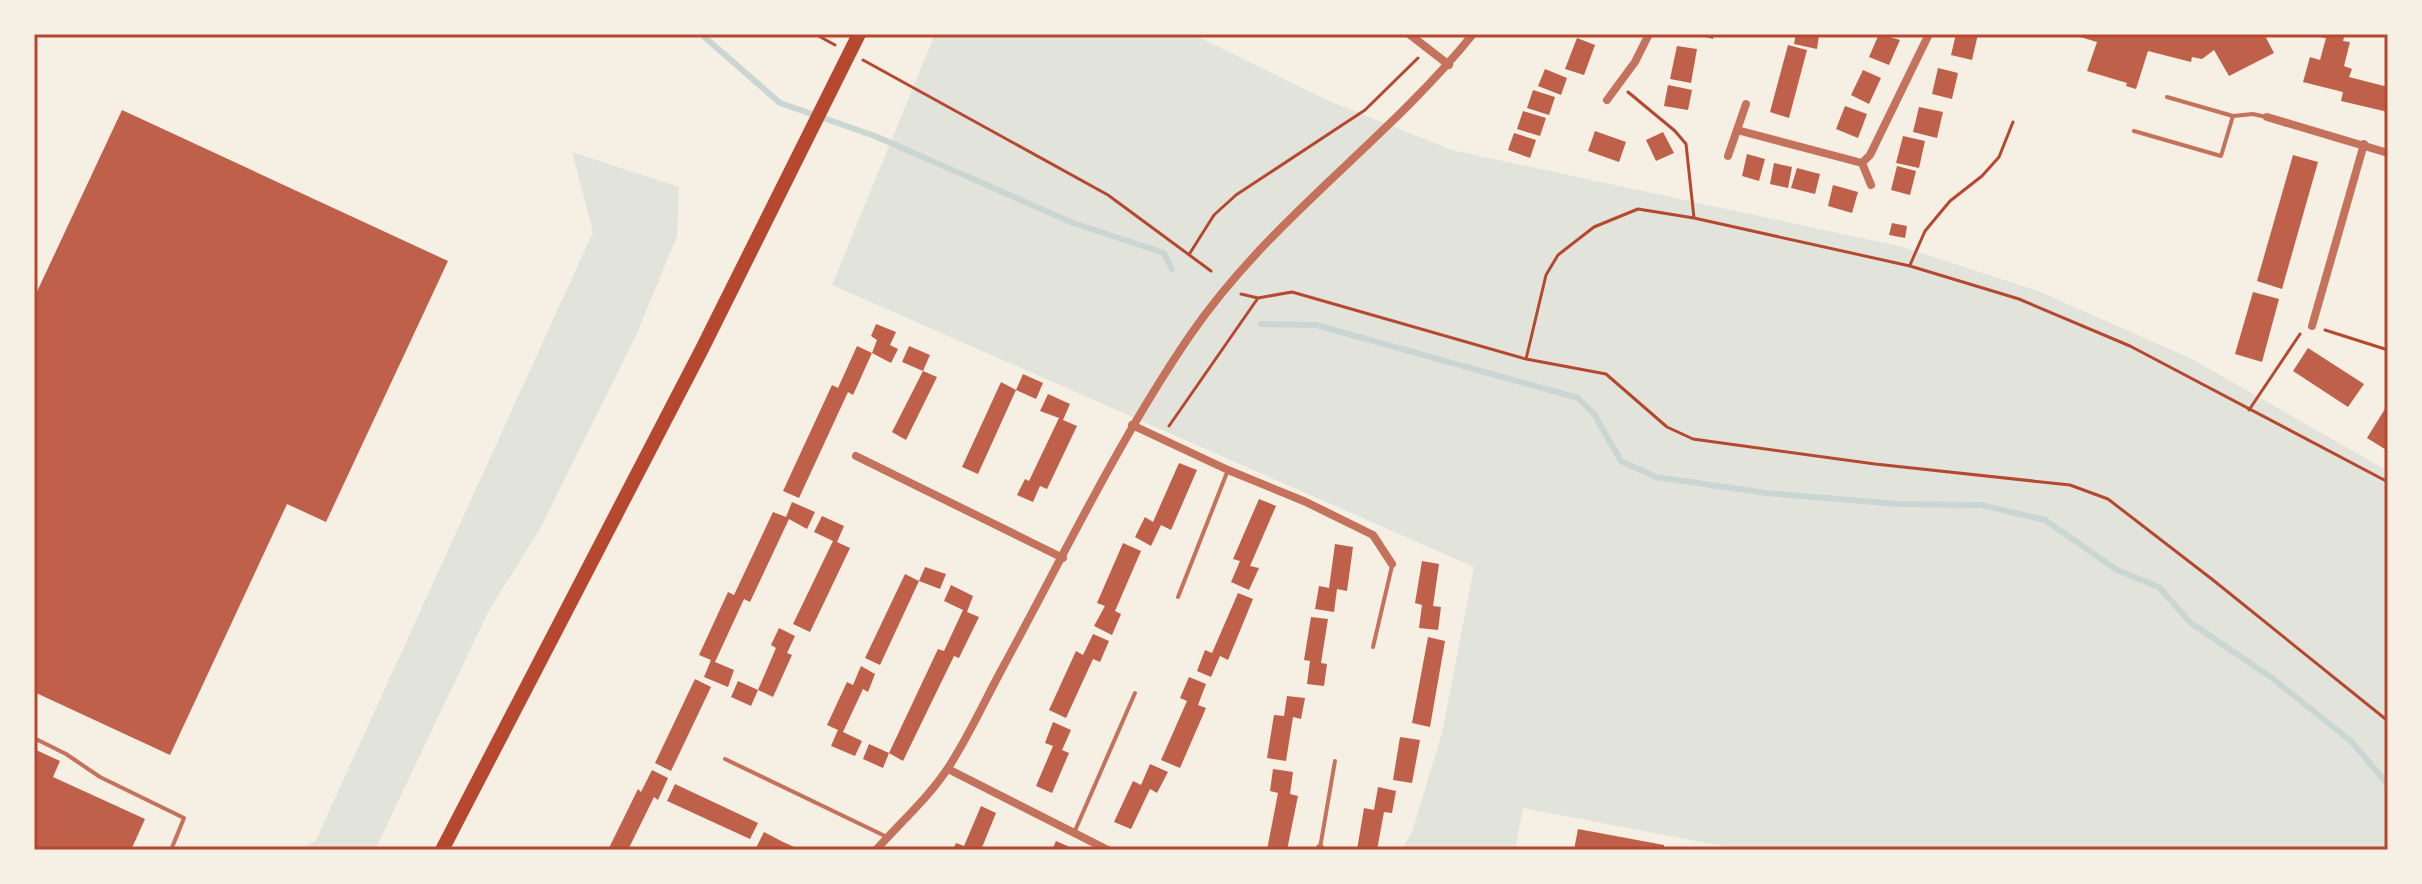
<svg xmlns="http://www.w3.org/2000/svg" width="2422" height="884" font-family="'PT Sans Narrow',sans-serif">
<rect width="100%" height="100%" fill="#f6efe4"/>
<path fill="#e2e4dc" d="M935 34H1192L1329 101 1452 150 1903 247 2038 291 2192 359 2388 471V850H1743L1523 808 1515 850H1401L1412 832 1442 733 1474 567 832 285Z
M572 152 679 187 677 236 638 331 541 527 488 612 375 850H300L316 840 593 232Z"/>
<g fill="none" stroke-linecap="round" stroke-linejoin="round">
<path stroke="#c9d6d2" stroke-width="6" d="M701 34 780 103 875 136 1073 223 1164 253 1172 269
M1261 324 1316 325 1578 398 1594 414 1621 461 1656 477 1766 493 1898 504 1981 505 2045 520 2117 570 2159 587 2191 623 2272 678 2351 741 2388 785"/>
</g>
<path fill="#bf614a" d="M1694 34H1714L1713 39Z
M1796 34 1819 35 1817 49 1794 44Z
M1879 34 1900 40 1889 65 1869 57Z
M1956 34H1978L1972 60 1951 55Z
M2070 34H2264L2274 53 2229 76 2214 50 2202 59 2192 57 2191 62 2148 51 2136 89 2126 86 2127 83 2087 71 2097 42Z
M2320 34H2345L2343 41 2350 42 2344 66 2352 69 2349 77 2388 87V112L2341 101 2343 92 2303 82 2310 57 2320 60 2326 38 2320 37Z
M1577 38 1595 45 1584 75 1565 69Z
M1788 45 1807 50 1789 118 1770 112Z
M1677 46 1697 49 1691 83 1670 79Z
M1938 68 1958 73 1952 99 1932 94Z
M1545 69 1567 78 1561 95 1538 86Z
M1863 70 1881 78 1869 104 1851 95Z
M1668 85 1692 90 1688 110 1664 106Z
M1533 90 1555 97 1549 115 1527 108Z
M1845 106 1867 114 1858 138 1836 129Z
M1919 107 1943 112 1937 138 1913 132Z
M122 110 448 261 326 522 287 504 170 755 34 692V298Z
M1523 111 1546 118 1540 136 1517 129Z
M1595 131 1626 142 1619 162 1588 151Z
M1663 132 1674 153 1656 161 1646 140Z
M1514 133 1536 140 1530 158 1508 150Z
M1903 136 1925 141 1919 168 1896 163Z
M1747 154 1765 159 1759 181 1742 176Z
M2293 155 2318 162 2282 289 2257 281Z
M1774 163 1792 167 1788 188 1770 184Z
M1897 166 1916 171 1910 195 1891 190Z
M1797 168 1820 174 1815 194 1791 188Z
M1833 185 1858 192 1852 213 1828 206Z
M1892 223 1907 226 1905 238 1889 235Z
M2253 292 2279 299 2262 362 2235 354Z
M876 324 896 332 890 345 898 349 891 363 872 353 853 395 848 392 799 498 783 491 832 385 838 388 857 346 872 353 877 340 871 336Z
M909 346 930 355 923 371 937 377 906 440 892 432 923 371 902 362Z
M2308 348 2364 384 2348 407 2293 371Z
M1023 374 1043 383 1036 399 1016 390 978 474 962 467 1001 382 1016 390Z
M1048 394 1070 404 1063 420 1077 426 1047 489 1040 486 1033 502 1017 495 1025 479 1029 481 1059 418 1040 411Z
M2388 404V451L2367 438Z
M1179 463 1197 470 1171 530 1161 525 1151 546 1135 537 1145 517 1153 522Z
M1259 499 1276 506 1250 566 1259 568 1249 590 1231 582 1240 561 1233 559Z
M792 502 815 512 807 529 789 519 750 602 744 599 715 662 734 670 728 687 704 677 711 660 699 655 728 592 734 595 773 512 786 517Z
M822 516 844 526 837 542 850 548 810 632 793 624 833 541 814 532Z
M1123 543 1141 551 1115 611 1121 614 1112 635 1094 626 1105 606 1097 603Z
M1335 544 1353 547 1347 591 1337 589 1334 612 1315 609 1319 586 1329 588Z
M1422 561 1439 564 1433 606 1441 607 1438 630 1419 628 1422 605 1415 603Z
M925 567 946 574 940 589 919 581Z
M905 574 919 581 880 665 865 658Z
M951 585 973 596 967 612 979 617 959 658 954 656 903 761 889 753 938 649 944 651 963 610 944 601Z
M1238 593 1253 599 1228 660 1220 656 1211 677 1197 671 1205 650 1212 653Z
M1311 617 1328 619 1321 663 1327 664 1324 686 1307 684 1310 661 1304 660Z
M779 628 795 636 787 653 792 655 773 697 758 690 776 648 771 645Z
M1093 634 1109 641 1100 662 1093 659 1066 718 1049 710 1076 651 1083 655Z
M1428 637 1445 641 1430 727 1412 723Z
M861 666 875 674 868 692 863 689 843 732 862 741 855 756 831 746 838 730 827 725 847 682 853 685Z
M1189 677 1206 684 1198 705 1206 708 1180 768 1161 760 1187 701 1180 698Z
M695 679 711 687 671 771 655 763Z
M738 681 758 690 751 706 731 697Z
M1287 696 1305 698 1301 719 1293 717 1286 761 1267 758 1274 715 1284 716Z
M1053 722 1071 730 1062 750 1069 753 1052 793 1036 786 1053 746 1045 743Z
M1400 737 1420 740 1412 783 1393 780Z
M869 744 889 753 883 768 863 759Z
M34 749 60 761 53 777 145 819 131 850 34 849Z
M1150 764 1168 772 1157 793 1150 789 1131 829 1114 822 1133 781 1141 785Z
M1273 769 1293 772 1290 794 1298 796 1287 850H1267L1278 793 1270 791Z
M652 770 668 778 658 800 654 797 628 850H608L638 789 641 792Z
M675 784 758 823 750 839 667 801Z
M1378 787 1396 791 1392 813 1384 812 1377 850H1357L1364 808 1374 810Z
M981 806 996 813 981 850H953L956 843 964 846Z
M1578 829 1664 845V850H1574Z
M764 832 783 842 801 850 756 848Z
M1056 841 1072 848 1071 850H1052Z"/>
<g fill="none" stroke-linecap="round" stroke-linejoin="round">
<path stroke="#b5482f" stroke-width="3" d="M815 34 835 45
M863 60 1108 195 1211 271
M1628 92 1675 131 1686 144 1694 218
M1190 253 1214 215 1236 195 1365 110 1418 58
M1910 265 1925 231 1950 201 1982 176 1999 157 2013 122
M1241 294 1258 298 1292 292 1526 359 1606 374 1667 427 1693 439 1875 464 2070 485 2108 499 2213 580 2388 721
M2325 330 2388 350
M1526 359 1546 275 1558 255 1594 227 1638 209 1694 218 1910 266 2019 299 2130 346 2388 482
M2249 410 2300 334
M1169 426 1258 298"/>
<path stroke="#c5725c" stroke-width="4" d="M2167 97 2233 116 2253 114 2266 117
M2134 131 2221 156 2233 116
M1178 597 1228 470
M1373 647 1392 566
M34 738 66 754 100 777 184 818 171 850
M725 759 885 836
M1074 833 1135 693
M1320 848 1335 761"/>
<path stroke="#c5725c" stroke-width="8" d="M1409 34 1449 65
M1607 100 1635 62 1649 34
M2267 117 2388 153
M1737 130 1862 163 1870 155 1929 34
M1728 156 1746 104
M1862 163 1871 185
M2312 326 2364 144
M1132 425 1228 470 1306 502 1373 535 1392 564
M856 456 1063 558
M948 769 1108 850
M876 850C900 823 929 797 948 768 969 736 985 700 1003 667 1064 555 1119 439 1191 334 1272 217 1386 142 1473 34
M1320 850V848"/>
<path stroke="#b5482f" stroke-width="14" d="M442 850 702 349 859 34"/>
</g>
<rect width="2422" height="884" fill="none" stroke="#f6efe4" stroke-width="72"/>
<rect x="36" y="36" width="2350" height="812" fill="none" stroke="#b5482f" stroke-width="3"/>
</svg>
